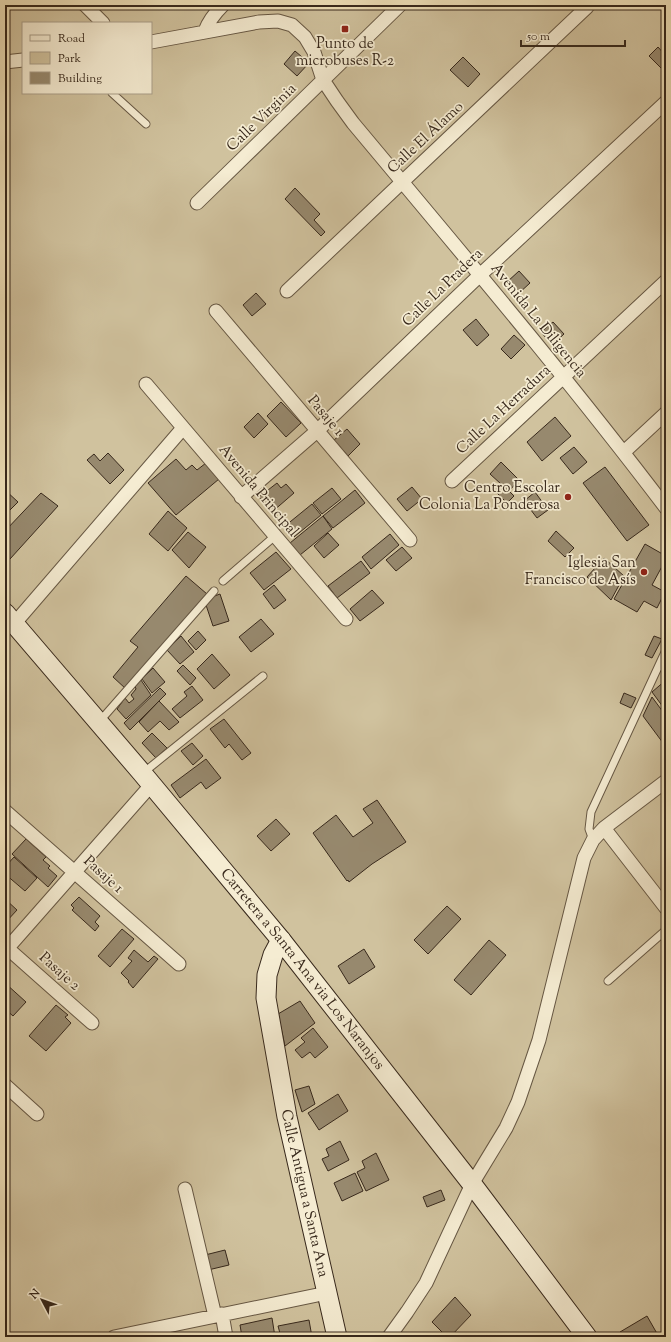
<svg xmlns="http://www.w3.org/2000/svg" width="671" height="1342" font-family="'Sorts Mill Goudy',serif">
<rect width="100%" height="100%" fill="#efe1b9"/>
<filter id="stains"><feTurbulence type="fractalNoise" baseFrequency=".005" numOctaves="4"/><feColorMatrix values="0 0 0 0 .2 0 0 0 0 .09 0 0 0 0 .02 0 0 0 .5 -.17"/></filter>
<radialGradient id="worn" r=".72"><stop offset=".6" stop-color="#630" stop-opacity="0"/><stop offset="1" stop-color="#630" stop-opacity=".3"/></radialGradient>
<path fill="#d0c29e" stroke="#84765d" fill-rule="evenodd" d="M5 5H666V1337H5ZM23 23H151V93H23Z"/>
<path fill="#97896e" stroke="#38291c" d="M658 47 666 56V65L662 69 649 56Z
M295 51 309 63 297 76 284 64Z
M463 57 480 74 468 87 450 70Z
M295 188 320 214 314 220 325 232 321 236 285 199Z
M519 271 530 283 518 294 507 282Z
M256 293 266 304 252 316 243 305Z
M476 319 489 335 477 346 463 330Z
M553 322 564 334 552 345 541 332Z
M514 335 525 345 511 359 501 349Z
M281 402 301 423 286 437 267 416Z
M258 413 268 424 254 438 244 427Z
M555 417 571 436 542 461 527 442Z
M347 429 360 444 348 456 334 440Z
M574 447 587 462 573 474 560 458Z
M108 453 124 470 110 484 87 460 94 454 100 461Z
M176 459 186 470 192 465 197 470 206 463 219 479 176 515 148 483Z
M501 462 519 480 509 491 514 496 507 503 495 491 501 484 490 474Z
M605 467 649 525 627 541 583 483Z
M277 483 281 488 286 484 294 493 272 512 259 497Z
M412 487 422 499 407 511 397 499Z
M332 488 341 499 322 514 313 503Z
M5 490 18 502 5 515Z
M355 490 365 503 333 528 323 516Z
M535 492 548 510 537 518 524 501Z
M41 493 58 506 10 559 5 554V531Z
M312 504 321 515 294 537 285 526Z
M168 511 187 528 168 551 149 534Z
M323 516 332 529 300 555 290 543Z
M556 531 574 548 565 557 548 541Z
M188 532 206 547 189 568 172 550Z
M328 533 339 545 324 558 314 546Z
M390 534 399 545 371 569 362 557Z
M645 544 666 556V559L652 585 665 592 657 608 644 601 637 612 614 599Z
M402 547 412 558 396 571 386 560Z
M276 552 291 569 264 590 250 573Z
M604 558 624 576 611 600 587 577Z
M361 561 370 573 337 598 328 586Z
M186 576 207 594 126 689 113 677 138 647 130 641Z
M274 585 286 600 274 609 263 594Z
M372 590 384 603 360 621 350 609Z
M220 594 229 621 213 626 205 602 212 599V597Z
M261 619 274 634 251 652 239 637Z
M198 631 206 640 196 650 188 641Z
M181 636 194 652 180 664 167 650Z
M654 636 662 639 652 658 645 655Z
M212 654 230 675 214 689 197 669Z
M183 665 196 678 190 685 177 671Z
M153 668 165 682 152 693 142 679Z
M141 680 151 695 126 719 117 709 125 698 129 703 134 699 131 695 136 689 135 686Z
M666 680V711L652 692Z
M192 686 203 700 180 718 172 709 187 696 184 692Z
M160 688 166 694 130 730 124 723Z
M624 693 636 698 631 708 620 703Z
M652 697 666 716V747L643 716Z
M159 701 179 722 169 730 160 721 148 732 139 722Z
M224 719 251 753 242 760 229 744 225 748 210 729Z
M152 733 167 748 156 758 142 743Z
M192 743 203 756 193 765 181 751Z
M206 759 221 778 206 789 201 782 180 798 171 785Z
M377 800 406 842 372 864 349 882 348 880 347 881 313 833 336 815 353 837 373 823 363 809Z
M276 819 290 834 271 851 257 836Z
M26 839 46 857 43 860 50 866 48 868 57 876 48 887 12 854Z
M14 857 37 878 25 891 5 874V867Z
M79 897 100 916 95 922 99 926 95 931 72 910 74 908 71 905Z
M5 899 17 910 5 923Z
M447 906 461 919 428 954 414 940Z
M122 929 134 939 110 967 98 956Z
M489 940 506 955 471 995 454 980Z
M364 949 375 967 349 984 338 966Z
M134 950 148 962 154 956 158 959 133 988 128 982 129 981 121 973 132 961 128 958Z
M5 983 26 1002 13 1016 5 1009Z
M300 1001 315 1023 285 1046 278 1014Z
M56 1005 68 1015 65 1017 71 1023 46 1051 29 1036Z
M313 1028 328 1047 315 1058 310 1052 302 1058 295 1050 305 1042 301 1038Z
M309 1086 315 1104 302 1112 295 1090Z
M338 1094 348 1111 319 1130 308 1113Z
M340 1141 349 1160 328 1171 322 1159 329 1156 326 1149Z
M376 1153 389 1180 366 1191 357 1172 365 1168 362 1161Z
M355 1173 363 1191 342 1201 334 1183Z
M441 1190 445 1200 427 1207 423 1197Z
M225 1250 229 1265 208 1270 205 1255Z
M455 1297 471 1315 450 1337H447L432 1322Z
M647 1316 659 1337H623L620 1332Z
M272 1318 275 1337H242L240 1325Z
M309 1320 312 1337H281L278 1326Z"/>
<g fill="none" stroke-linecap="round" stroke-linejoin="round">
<defs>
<path id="lane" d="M112 93 146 124
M223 581 275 536
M660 664 666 671
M99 722 214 591
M143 773 263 676
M593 840 589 829 591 812 666 650
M608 981 666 930"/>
<path id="street" d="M85 5 103 23
M205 31C209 20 215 13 223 5
M151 42 259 22 278 21 292 25 305 37 314 52 323 80 337 101 353 123C459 250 566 376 666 508
M5 62 23 60
M197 203 400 5
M287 291 587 7
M216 311 410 540
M146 384 346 619
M624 452 666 413
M452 481 666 281
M241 497 317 431 480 275 666 102
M14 624 183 428
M5 811 179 964
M604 828 666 908
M5 946 92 1023
M5 951 152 784
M5 1085 37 1114
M185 1189 215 1316
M222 1314 226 1337
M114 1337 327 1293
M389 1337 407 1312 426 1283 472 1184 506 1128 518 1102 539 1040 584 858 593 840 604 828 666 781"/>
<g id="secondary">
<path id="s1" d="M5 613 142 773 281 940 472 1184 587 1337"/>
<path id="s2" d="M281 940 273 955 267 975 266 998 287 1117 337 1337"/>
</g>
</defs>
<use href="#lane" stroke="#665743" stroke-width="9"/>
<use href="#street" stroke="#665743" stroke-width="15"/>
<use href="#secondary" stroke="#38291c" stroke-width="21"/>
<use href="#lane" stroke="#f5ecd2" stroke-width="7"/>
<use href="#street" stroke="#f5ecd2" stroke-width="13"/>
<use href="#secondary" stroke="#f5ecd2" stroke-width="19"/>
</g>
<g fill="#8f2418" stroke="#f5ecd2" stroke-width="1.5">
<rect x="341" y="25" width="8" height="8" rx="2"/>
<circle cx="568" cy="497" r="4"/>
<circle cx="644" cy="572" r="4"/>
</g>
<g text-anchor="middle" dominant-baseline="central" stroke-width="3.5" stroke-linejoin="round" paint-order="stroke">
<g font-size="15" fill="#38291c" stroke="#f5ecd2" text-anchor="end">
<text x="345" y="44" text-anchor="middle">Punto de<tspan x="345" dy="17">microbuses R-2</tspan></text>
<text x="560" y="488">Centro Escolar<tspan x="560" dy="17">Colonia La Ponderosa</tspan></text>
<text x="636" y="563">Iglesia San<tspan x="636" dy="17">Francisco de Asís</tspan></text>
</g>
<g font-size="15" fill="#38291c" stroke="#f5ecd2">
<text transform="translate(262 118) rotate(-44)">Calle Virginia</text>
<text transform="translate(426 138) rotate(-43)">Calle El Álamo</text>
<text transform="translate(443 288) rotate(-44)">Calle La Pradera</text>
<text transform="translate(538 321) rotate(51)">Avenida La Diligencia</text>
<text transform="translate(504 410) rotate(-43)">Calle La Herradura</text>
<text transform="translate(325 416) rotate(50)">Pasaje 1</text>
<text transform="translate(258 491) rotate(50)">Avenida Principal</text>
<text transform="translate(103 875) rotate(42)">Pasaje 1</text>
<text stroke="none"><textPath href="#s1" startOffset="464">Carretera a Santa Ana via Los Naranjos</textPath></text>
<text transform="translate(59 972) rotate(42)">Pasaje 2</text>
<text stroke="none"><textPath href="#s2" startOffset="260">Calle Antigua a Santa Ana</textPath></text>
</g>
</g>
<rect width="671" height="1342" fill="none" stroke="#efe1b9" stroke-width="20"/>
<rect x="6" y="6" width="659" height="1330" fill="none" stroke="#38291c" stroke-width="2"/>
<rect x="10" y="10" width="651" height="1322" fill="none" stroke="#38291c"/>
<rect x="22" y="22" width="130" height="72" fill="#f5ecd2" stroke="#a99e89"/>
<rect x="30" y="35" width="20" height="6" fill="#f5ecd2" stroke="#a99e89"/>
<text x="58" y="42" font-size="12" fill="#38291c">Road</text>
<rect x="30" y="52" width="20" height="12" fill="#d0c29e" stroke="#a99e89"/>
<text x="58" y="62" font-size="12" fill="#38291c">Park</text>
<rect x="30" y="72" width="20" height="12" fill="#97896e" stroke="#a99e89"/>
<text x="58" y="82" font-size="12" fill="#38291c">Building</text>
<g transform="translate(42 1300) rotate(311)" stroke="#f5ecd2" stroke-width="3" paint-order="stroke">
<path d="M0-3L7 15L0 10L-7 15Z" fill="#38291c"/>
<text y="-6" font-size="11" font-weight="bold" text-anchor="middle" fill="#38291c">N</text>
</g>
<path d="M521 40v6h104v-6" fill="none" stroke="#38291c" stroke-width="2"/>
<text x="527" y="40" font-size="12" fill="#38291c" stroke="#f5ecd2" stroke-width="3" paint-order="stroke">50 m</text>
<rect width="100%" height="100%" filter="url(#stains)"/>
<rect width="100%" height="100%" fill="url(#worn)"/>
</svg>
